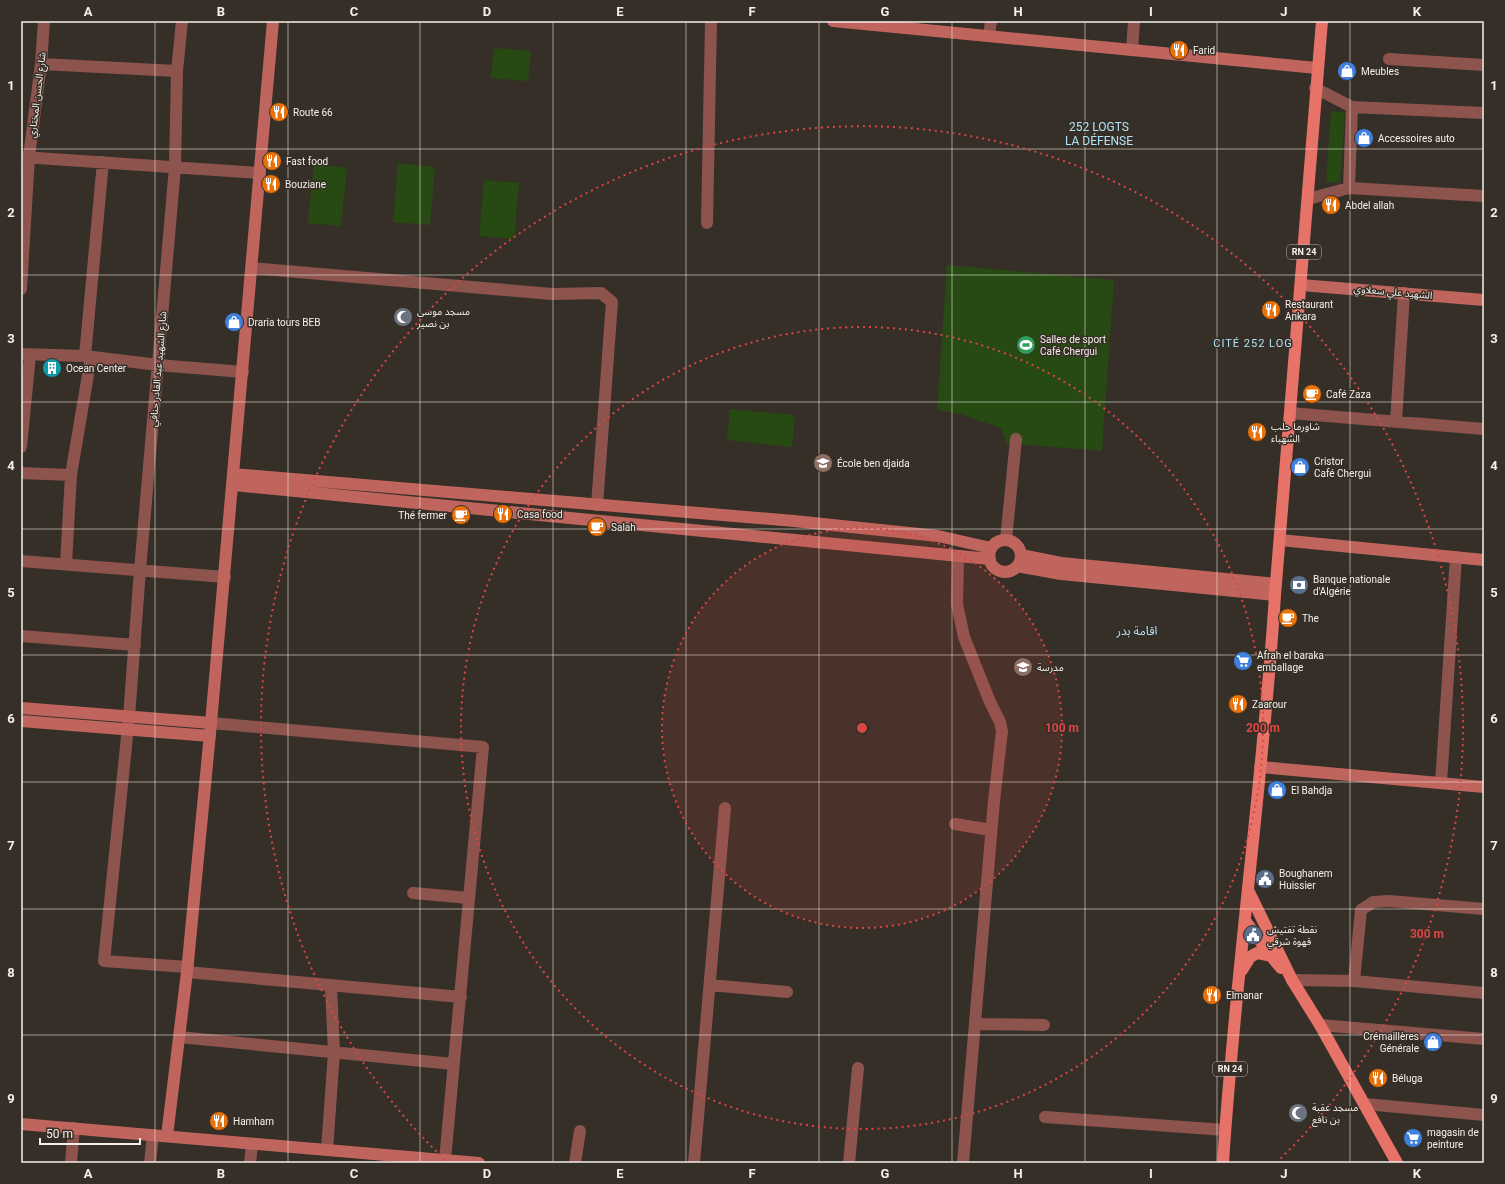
<svg xmlns="http://www.w3.org/2000/svg" width="1505" height="1184" font-family="Roboto,'Noto Sans Arabic',sans-serif">
<rect width="100%" height="100%" fill="#362f27"/>
<path fill="#274a12" d="M494 48 531 51 528 81 491 78Z
M1331 111 1345 113 1340 183 1326 182Z
M398 163 435 167 430 225 393 222Z
M314 164 347 168 341 226 308 223Z
M484 180 519 183 514 239 479 236Z
M947 265 1114 280 1102 451 1006 443 1001 428 960 414 937 410Z
M730 409 795 415 792 447 727 440Z"/>
<g fill="none" stroke-linecap="round" stroke-linejoin="round">
<path stroke="#8d544e" stroke-width="12" d="M182 21 177 71 175 167 140 570 129 717 104 961 187 967
M989 36 991 21
M1132 50 1134 21
M1389 59 1484 65
M41 64 177 71
M1315 88 1352 107 1484 113
M22 157 260 173
M1349 188 1352 107
M1308 199 1349 188 1484 196
M707 223 711 21
M252 268 552 294 601 293 612 302 597 505
M21 289 29 157 41 64 44 21
M21 354 85 356 158 365 243 372
M85 356 103 162
M1290 413 1484 429
M1396 422 1404 293
M21 447 30 355
M21 473 71 475
M1006 540 1016 439
M958 556 957 604 964 637 990 702 1000 722 1002 731 994 801 963 1163
M21 561 225 577
M66 564 71 475 91 357
M21 636 135 645
M211 723 483 747 445 1160
M1441 783 1456 557
M955 824 991 830
M413 893 469 898
M187 972 461 997
M1292 980 1354 981 1484 993
M1354 981 1361 910 1373 902 1389 901 1484 909
M710 985 787 992
M975 1024 1044 1025
M1320 1025 1484 1039
M179 1037 453 1064
M1365 1104 1484 1115
M1045 1117 1225 1130
M327 1150 334 1052 331 986
M71 1163 74 1128
M150 1163 153 1135
M250 1163 252 1145
M575 1163 580 1131
M694 1163 725 808
M849 1163 858 1068"/>
<path stroke="#bf655d" stroke-width="12" d="M833 21 1317 68
M1301 285 1484 300
M233 474 794 521 938 536 991 548
M233 485 990 559
M1280 540 1484 560
M989 556a16 16 0 1 1 32 0a16 16 0 1 1-32 0Z
M1021 555 1061 563 1276 584
M1017 566 1061 574 1275 595
M21 708 211 723
M21 721 210 736
M1260 767 1484 787
M21 1124 479 1163
M167 1136 187 972 211 723 273 21"/>
<path stroke="#e67268" stroke-width="12" d="M1249 892 1292 980 1320 1025 1397 1163
M1246 922 1271 956
M1242 970 1250 957 1257 953 1271 956 1281 968
M1223 1163C1235 973 1263 785 1275 595L1322 21"/>
</g>
<path fill="none" stroke="#f5f0eb" stroke-width="1" stroke-opacity="0.55" d="M155 21V1163M288 21V1163M420 21V1163M553 21V1163M686 21V1163M819 21V1163M952 21V1163M1085 21V1163M1217 21V1163M1350 21V1163M21 149H1484M21 275H1484M21 402H1484M21 529H1484M21 655H1484M21 782H1484M21 909H1484M21 1035H1484"/>
<circle cx="862" cy="728" r="200" fill="#db4645" fill-opacity=".12"/>
<g fill="none" stroke="#db4645" stroke-width="2" stroke-dasharray="2 4">
<circle cx="862" cy="728" r="200"/>
<circle cx="862" cy="728" r="401"/>
<path d="M445 1160A601 601 0 1 1 1279 1160"/>
</g>
<defs>
<symbol id="restaurant-disc" viewBox="-11 -11 22 22"><circle r="9.5" fill="#e8710a" stroke="#362f27"/><path d="M-5-6h1v4h1v-4h1v4h1v-4h1v5L-1.5 .5V6h-2V.5L-5-1ZM5-6V6H3V1.5H1.5Q1.5-4 5-6Z" fill="#fff"/></symbol>
<symbol id="shop-disc" viewBox="-11 -11 22 22"><circle r="9.5" fill="#3f7fe0" stroke="#362f27"/><path d="M-5-2.5h2.3a2.7 3.5 0 0 1 5.4 0H5L5.5 6h-11ZM-1.5-2.5h3a1.5 2.3 0 0 0-3 0Z" fill="#fff"/></symbol>
<symbol id="mosque-disc" viewBox="-11 -11 22 22"><circle r="9.5" fill="#6b7280" stroke="#362f27"/><path d="M3.5-4.9A6 6 0 1 0 3.5 4.9A5 5 0 1 1 3.5-4.9Z" fill="#fff"/></symbol>
<symbol id="stadium-disc" viewBox="-11 -11 22 22"><circle r="9.5" fill="#2e9e5b" stroke="#362f27"/><path d="M0-5a6.5 5 0 1 0 0 10a6.5 5 0 1 0 0-10ZM-3.5-1.8h7v3.6h-7Z" fill="#fff"/></symbol>
<symbol id="building-disc" viewBox="-11 -11 22 22"><circle r="9.5" fill="#0f9aa8" stroke="#362f27"/><path d="M-4-6H4V6H1V3H-1V6H-4ZM-2.5-4.3h1.7v1.8h-1.7ZM.8-4.3h1.7v1.8H.8ZM-2.5-1h1.7V.8h-1.7ZM.8-1h1.7V.8H.8Z" fill="#fff"/></symbol>
<symbol id="cafe-disc" viewBox="-11 -11 22 22"><circle r="9.5" fill="#e8710a" stroke="#362f27"/><path d="M-5.5-4.5H6V0H3Q3 3.5 0 3.5H-2.5Q-5.5 3.5-5.5 0ZM3-3.2v2h1.7v-2ZM-6 4.5H4V6H-6Z" fill="#fff"/></symbol>
<symbol id="school-disc" viewBox="-11 -11 22 22"><circle r="9.5" fill="#8d6e63" stroke="#362f27"/><path d="M0-5L7-2L0 1L-7-2ZM-4 1L0 2.5L4 1V4Q0 6-4 4Z" fill="#fff"/></symbol>
<symbol id="bank-disc" viewBox="-11 -11 22 22"><circle r="9.5" fill="#5c6f8a" stroke="#362f27"/><path d="M-6-4H6V4H-6ZM0-2.3a2.3 2.3 0 1 0 0 4.6a2.3 2.3 0 1 0 0-4.6Z" fill="#fff"/></symbol>
<symbol id="supermarket-disc" viewBox="-11 -11 22 22"><circle r="9.5" fill="#3f7fe0" stroke="#362f27"/><path d="M-6-5.5h2.5l.6 2H6L4.5 2H-2.5L-4.4-4H-6ZM-1.5 3.2a1.3 1.3 0 1 0 .1 0ZM3 3.2a1.3 1.3 0 1 0 .1 0Z" fill="#fff"/></symbol>
<symbol id="civic-disc" viewBox="-11 -11 22 22"><circle r="9.5" fill="#5c6f8a" stroke="#362f27"/><path d="M-.6-6.5H3V-4.5H.6V-3L4-1V1h2V6H-6V1h2V-1L-.6-3ZM-1.2 2.5V6h2.4V2.5Z" fill="#fff"/></symbol>
</defs>
<g fill-rule="evenodd">
<use href="#restaurant-disc" x="1168" y="39" width="22" height="22"/>
<use href="#shop-disc" x="1336" y="60" width="22" height="22"/>
<use href="#restaurant-disc" x="268" y="101" width="22" height="22"/>
<use href="#shop-disc" x="1353" y="127" width="22" height="22"/>
<use href="#restaurant-disc" x="261" y="150" width="22" height="22"/>
<use href="#restaurant-disc" x="260" y="173" width="22" height="22"/>
<use href="#restaurant-disc" x="1320" y="194" width="22" height="22"/>
<use href="#restaurant-disc" x="1260" y="299" width="22" height="22"/>
<use href="#mosque-disc" x="392" y="306" width="22" height="22"/>
<use href="#shop-disc" x="223" y="311" width="22" height="22"/>
<use href="#stadium-disc" x="1015" y="334" width="22" height="22"/>
<use href="#building-disc" x="41" y="357" width="22" height="22"/>
<use href="#cafe-disc" x="1301" y="383" width="22" height="22"/>
<use href="#restaurant-disc" x="1246" y="421" width="22" height="22"/>
<use href="#school-disc" x="812" y="452" width="22" height="22"/>
<use href="#shop-disc" x="1289" y="456" width="22" height="22"/>
<use href="#restaurant-disc" x="492" y="503" width="22" height="22"/>
<use href="#cafe-disc" x="450" y="504" width="22" height="22"/>
<use href="#cafe-disc" x="586" y="516" width="22" height="22"/>
<use href="#bank-disc" x="1288" y="574" width="22" height="22"/>
<use href="#cafe-disc" x="1277" y="607" width="22" height="22"/>
<use href="#supermarket-disc" x="1232" y="650" width="22" height="22"/>
<use href="#school-disc" x="1012" y="656" width="22" height="22"/>
<use href="#restaurant-disc" x="1227" y="693" width="22" height="22"/>
<use href="#shop-disc" x="1266" y="779" width="22" height="22"/>
<use href="#civic-disc" x="1254" y="868" width="22" height="22"/>
<use href="#civic-disc" x="1242" y="924" width="22" height="22"/>
<use href="#restaurant-disc" x="1201" y="984" width="22" height="22"/>
<use href="#shop-disc" x="1422" y="1031" width="22" height="22"/>
<use href="#restaurant-disc" x="1367" y="1067" width="22" height="22"/>
<use href="#mosque-disc" x="1287" y="1102" width="22" height="22"/>
<use href="#restaurant-disc" x="208" y="1110" width="22" height="22"/>
<use href="#supermarket-disc" x="1402" y="1127" width="22" height="22"/>
</g>
<g text-anchor="middle" dominant-baseline="central" stroke-width="3" stroke-linejoin="round" paint-order="stroke">
<g fill="#362f27" stroke="#bcb6b0" stroke-width="1">
<rect x="1287" y="245" width="34" height="14" rx="3"/>
<rect x="1213" y="1062" width="34" height="14" rx="3"/>
</g>
<g font-size="9" font-weight="bold" fill="#f5f0eb">
<text x="1304" y="252">RN 24</text>
<text x="1230" y="1069">RN 24</text>
</g>
<g font-size="10" fill="#f5f0eb" stroke="#362f27" text-anchor="start">
<text x="1193" y="50">Farid</text>
<text x="1361" y="71">Meubles</text>
<text x="293" y="112">Route 66</text>
<text x="1378" y="138">Accessoires auto</text>
<text x="286" y="161">Fast food</text>
<text x="285" y="184">Bouziane</text>
<text x="1345" y="205">Abdel allah</text>
<text x="1285" y="304">Restaurant<tspan x="1285" dy="12">Ankara</tspan></text>
<text x="417" y="311">مسجد موسى<tspan x="417" dy="12">بن نصير</tspan></text>
<text x="248" y="322">Draria tours BEB</text>
<text x="1040" y="339">Salles de sport<tspan x="1040" dy="12">Café Chergui</tspan></text>
<text x="66" y="368">Ocean Center</text>
<text x="1326" y="394">Café Zaza</text>
<text x="1271" y="426">شاورما حلب<tspan x="1271" dy="12">الشهباء</tspan></text>
<text x="1314" y="461">Cristor<tspan x="1314" dy="12">Café Chergui</tspan></text>
<text x="837" y="463">École ben djaida</text>
<text x="517" y="514">Casa food</text>
<text x="447" y="515" text-anchor="end">Thé fermer</text>
<text x="611" y="527">Salah</text>
<text x="1313" y="579">Banque nationale<tspan x="1313" dy="12">d'Algérie</tspan></text>
<text x="1302" y="618">The</text>
<text x="1257" y="655">Afrah el baraka<tspan x="1257" dy="12">emballage</tspan></text>
<text x="1037" y="667">مدرسة</text>
<text x="1252" y="704">Zaarour</text>
<text x="1291" y="790">El Bahdja</text>
<text x="1279" y="873">Boughanem<tspan x="1279" dy="12">Huissier</tspan></text>
<text x="1267" y="929">نقطة تفتيش<tspan x="1267" dy="12">قهوة شرقي</tspan></text>
<text x="1226" y="995">Elmanar</text>
<text x="1419" y="1036" text-anchor="end">Crémaillères<tspan x="1419" dy="12">Générale</tspan></text>
<text x="1392" y="1078">Béluga</text>
<text x="1312" y="1107">مسجد عقبة<tspan x="1312" dy="12">بن نافع</tspan></text>
<text x="233" y="1121">Hamham</text>
<text x="1427" y="1132">magasin de<tspan x="1427" dy="12">peinture</tspan></text>
</g>
<g font-size="10" fill="#f5f0eb" stroke="#362f27">
<text transform="translate(37 95) rotate(-83)">شارع الحسن المختاري</text>
<text transform="translate(1393 292) rotate(5)">الشهيد علي سعلاوي</text>
<text transform="translate(158 369) rotate(-85)">شارع الشهيد عبد القادر حنافي</text>
</g>
<g font-size="11" letter-spacing="1" fill="#afe3f7" stroke="#362f27">
<text x="1253" y="343">CITÉ 252 LOG</text>
</g>
<g font-size="12" fill="#afe3f7" stroke="#362f27">
<text x="1099" y="127">252 LOGTS<tspan x="1099" dy="14">LA DÉFENSE</tspan></text>
<text x="1137" y="631">اقامة بدر</text>
</g>
</g>
<circle cx="862" cy="728" r="6" fill="#db4645" stroke="#362f27" stroke-width="2"/>
<g font-size="12" text-anchor="middle" font-weight="bold" fill="#db4645" stroke="#362f27" stroke-width="3" stroke-linejoin="round" paint-order="stroke">
<text x="1062" y="732">100 m</text>
<text x="1263" y="732">200 m</text>
<text x="1427" y="938">300 m</text>
</g>
<rect width="1505" height="1184" fill="none" stroke="#362f27" stroke-width="44"/>
<path d="M40 1138v6h100v-6" fill="none" stroke="#f5f0eb" stroke-width="2"/>
<text x="46" y="1138" font-size="12" fill="#f5f0eb" stroke="#362f27" stroke-width="3" paint-order="stroke">50 m</text>
<rect x="22" y="22" width="1461" height="1140" fill="none" stroke="#f5f0eb" stroke-width="1.5"/>
<g font-size="13" text-anchor="middle" font-weight="bold" fill="#f5f0eb">
<text x="88" y="16">A</text>
<text x="221" y="16">B</text>
<text x="354" y="16">C</text>
<text x="487" y="16">D</text>
<text x="620" y="16">E</text>
<text x="752" y="16">F</text>
<text x="885" y="16">G</text>
<text x="1018" y="16">H</text>
<text x="1151" y="16">I</text>
<text x="1284" y="16">J</text>
<text x="1417" y="16">K</text>
<text x="11" y="90">1</text>
<text x="1494" y="90">1</text>
<text x="11" y="217">2</text>
<text x="1494" y="217">2</text>
<text x="11" y="343">3</text>
<text x="1494" y="343">3</text>
<text x="11" y="470">4</text>
<text x="1494" y="470">4</text>
<text x="11" y="597">5</text>
<text x="1494" y="597">5</text>
<text x="11" y="723">6</text>
<text x="1494" y="723">6</text>
<text x="11" y="850">7</text>
<text x="1494" y="850">7</text>
<text x="11" y="977">8</text>
<text x="1494" y="977">8</text>
<text x="11" y="1103">9</text>
<text x="1494" y="1103">9</text>
<text x="88" y="1178">A</text>
<text x="221" y="1178">B</text>
<text x="354" y="1178">C</text>
<text x="487" y="1178">D</text>
<text x="620" y="1178">E</text>
<text x="752" y="1178">F</text>
<text x="885" y="1178">G</text>
<text x="1018" y="1178">H</text>
<text x="1151" y="1178">I</text>
<text x="1284" y="1178">J</text>
<text x="1417" y="1178">K</text>
</g>
</svg>
